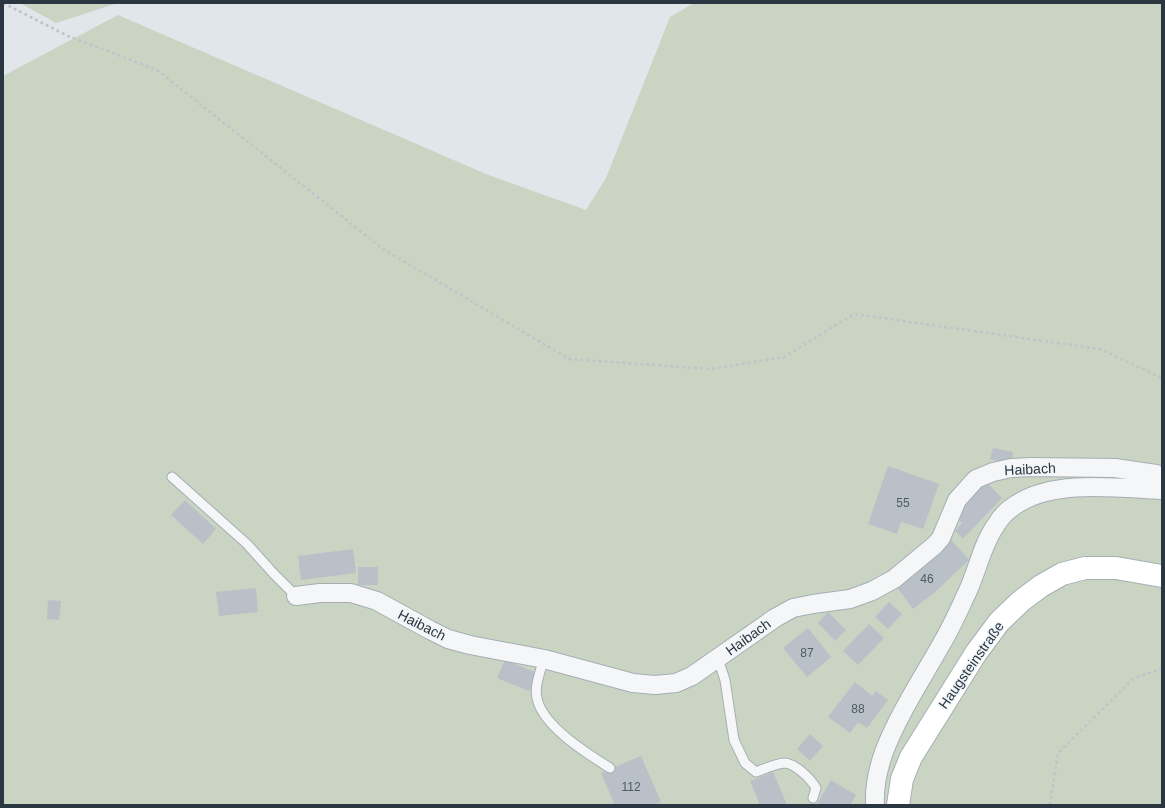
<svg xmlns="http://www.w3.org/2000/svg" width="1165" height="808" font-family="Arial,sans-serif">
<rect width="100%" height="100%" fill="#e1e6ea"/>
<path fill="#cad4c3" d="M20 3H118L56 23Z
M694 3H1162V805H3V76L118 15 486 174 586 210 606 178 670 17Z"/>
<path fill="#b9c0c7" d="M993 448 1013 452 1011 463 990 459Z
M888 466 939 484 923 529 901 522 897 534 868 524Z
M984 480 1002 498 963 539 955 531 962 523 956 517 964 510 960 506Z
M185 500 216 529 203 544 171 515Z
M947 535 969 560 934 593 913 609 897 587Z
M353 549 356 573 301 580 298 556Z
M358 567H378V585H358Z
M256 588 258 612 219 616 216 592Z
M48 600 61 601 59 620 47 619Z
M889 602 902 614 888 629 875 617Z
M828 612 846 630 835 641 818 623Z
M869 624 884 638 858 665 843 651Z
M808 628 831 657 807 677 783 648Z
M505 660 537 673 529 691 497 678Z
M855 682 872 696 876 691 888 700 867 728 858 722 850 733 828 717Z
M810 734 823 746 810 761 797 749Z
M641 756 661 802 653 805H615L601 773Z
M773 772 787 805H760L750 781Z
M831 780 856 795 850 805H821L818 803Z"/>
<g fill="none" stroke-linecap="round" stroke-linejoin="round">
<defs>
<path id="service" d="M172 477 247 544 274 574 296 596
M544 659C540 672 533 689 538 702 546 728 588 754 610 768
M718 659 725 680 734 740 745 763 756 772C764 769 775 764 784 763 795 763 811 779 816 788L813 798"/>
<path id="minor" d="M296 596 320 593H351L377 601 430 630 448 639 470 645 544 659 633 683 655 685 676 683 692 676 775 618 793 608 813 604 850 599 872 591 894 579 935 545 941 538 957 500 976 479 993 472 1011 468 1031 467 1115 468 1156 474 1162 477
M875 805C874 787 878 769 884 752 899 713 922 679 942 643 951 628 958 612 965 597 977 574 981 546 996 525 1001 516 1009 509 1017 504 1055 479 1118 488 1162 490"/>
<path id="secondary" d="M898 805 902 779 911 757 976 653 999 622 1021 601 1041 586 1062 574 1085 568H1116L1162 576"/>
</defs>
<use href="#service" stroke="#a6aeb4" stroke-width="11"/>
<use href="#minor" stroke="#a6aeb4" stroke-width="20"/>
<use href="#secondary" stroke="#a6aeb4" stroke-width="24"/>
<path stroke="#bfc4c9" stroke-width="2.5" stroke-dasharray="3 3" stroke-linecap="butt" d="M3 3 68 36 157 70 383 249 569 359 711 369 784 357 854 314 1100 349 1162 378
M1050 805 1058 753 1134 678 1162 669"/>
<use href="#service" stroke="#f4f6f8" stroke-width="9"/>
<use href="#minor" stroke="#f4f6f8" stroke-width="18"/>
<use href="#secondary" stroke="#fff" stroke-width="22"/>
</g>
<g text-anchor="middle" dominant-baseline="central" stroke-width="3" stroke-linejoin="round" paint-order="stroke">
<g font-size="12" fill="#4e5963">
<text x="903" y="503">55</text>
<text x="927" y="579">46</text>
<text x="807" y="653">87</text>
<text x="858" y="709">88</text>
<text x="631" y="787">112</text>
</g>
<g font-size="14" fill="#2a3742" stroke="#f1f5f7">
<text transform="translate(1030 469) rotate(-3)">Haibach</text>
<text transform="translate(422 625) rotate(27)">Haibach</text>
<text transform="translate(748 637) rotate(-36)">Haibach</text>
<text transform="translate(971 665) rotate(-55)">Haugsteinstraße</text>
</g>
</g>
<rect width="1165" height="808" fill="none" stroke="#2a3742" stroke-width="8"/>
</svg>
